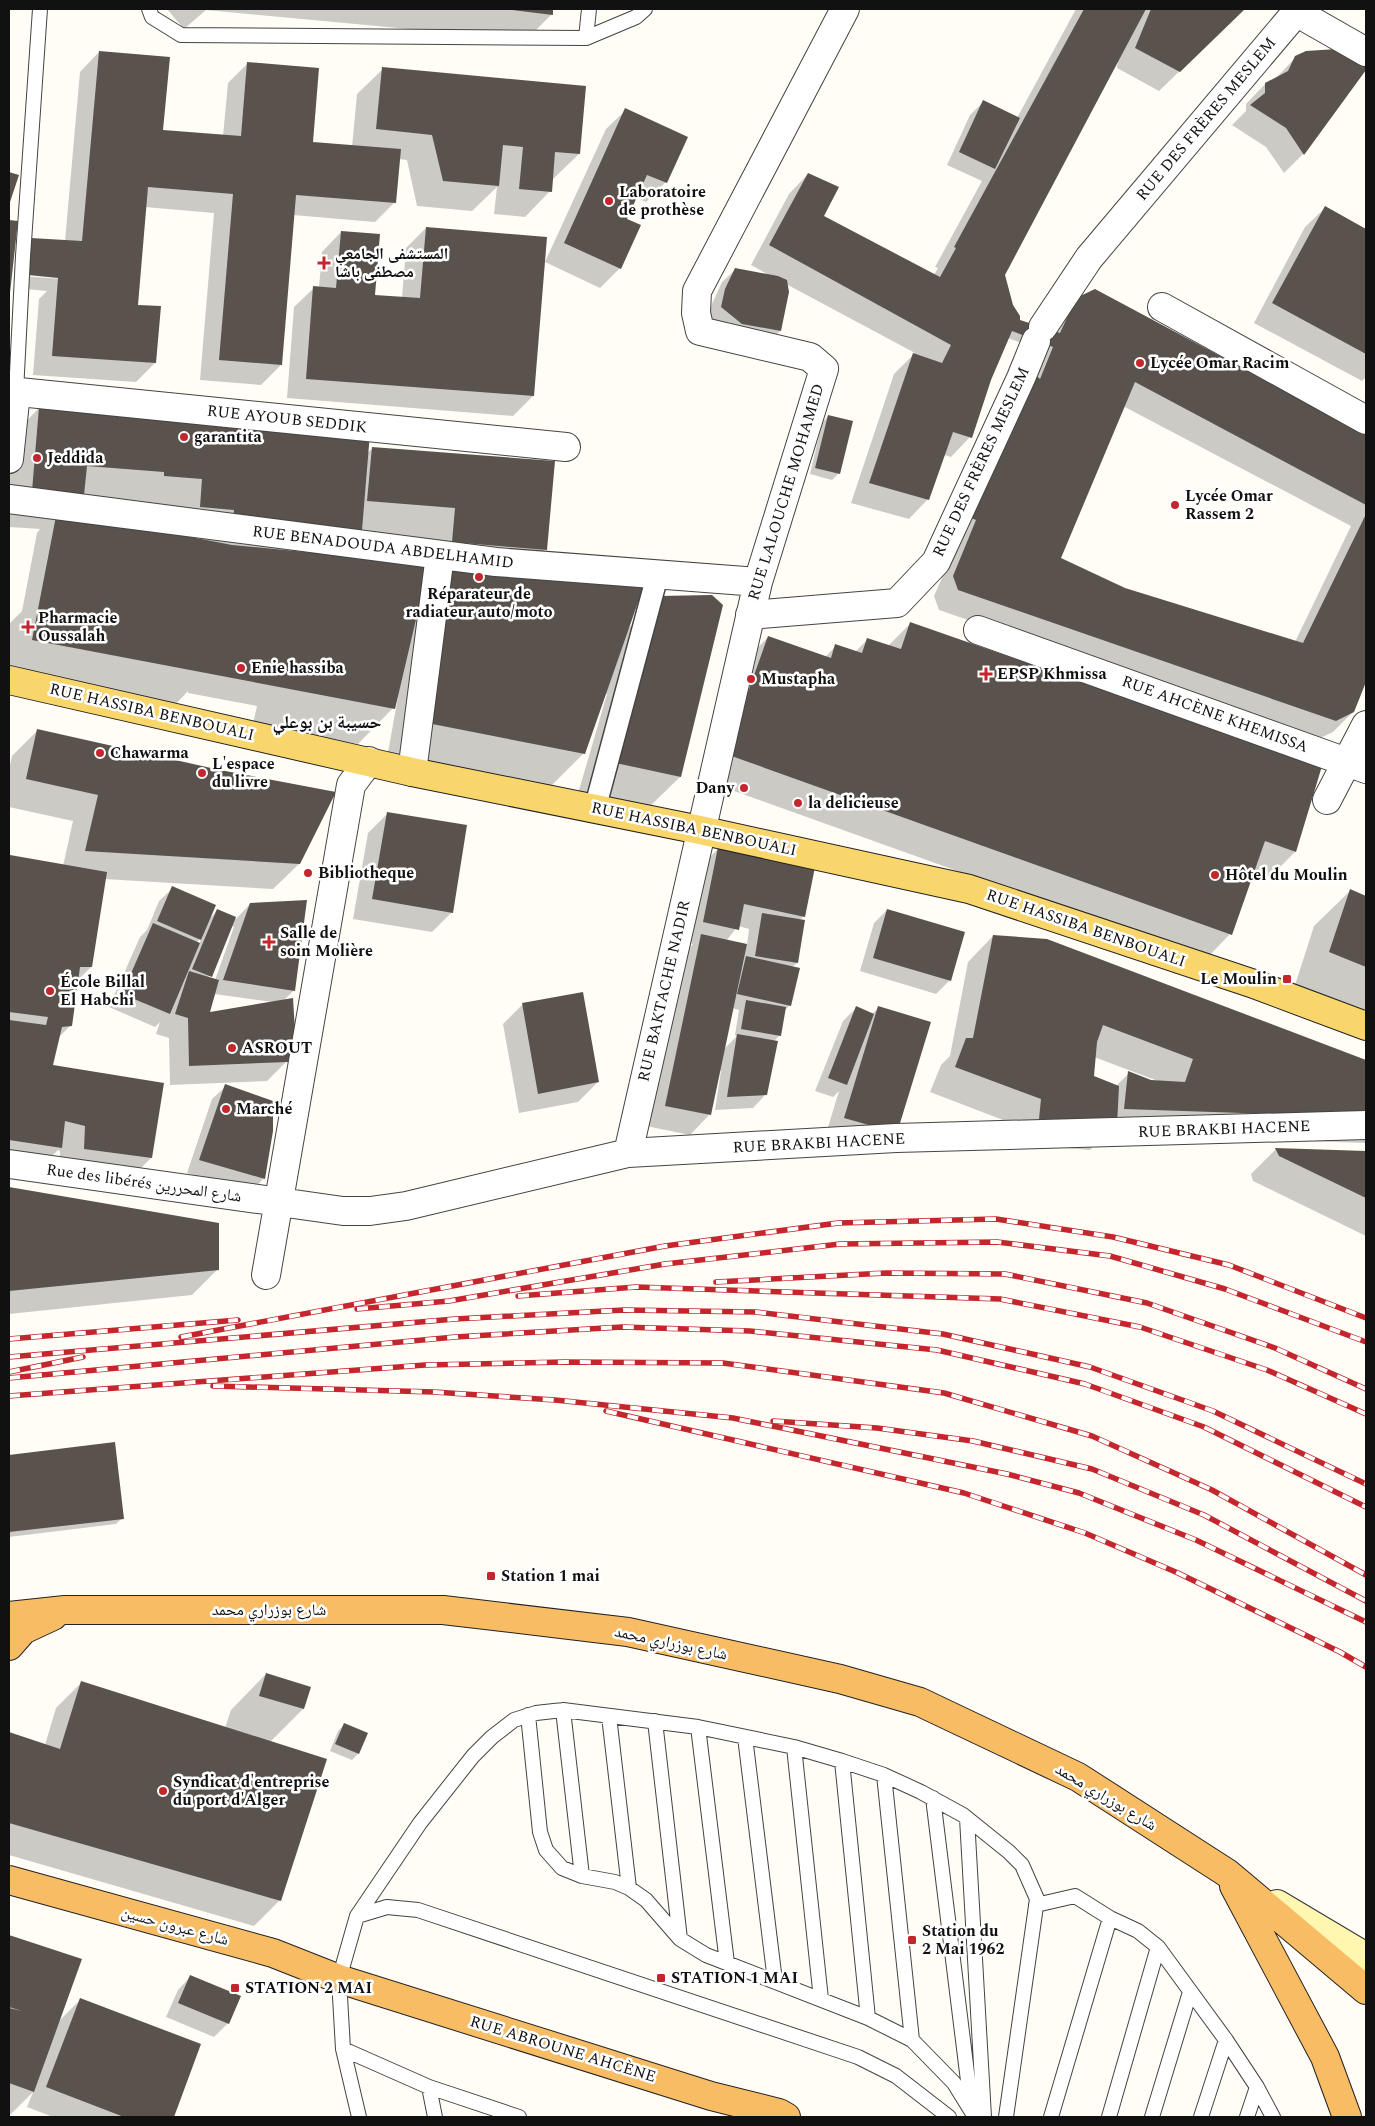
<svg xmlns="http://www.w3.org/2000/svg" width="1375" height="2126" font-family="Spectral,'Noto Naskh Arabic',serif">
<rect width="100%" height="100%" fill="#fffdf5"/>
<path fill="#0003" fill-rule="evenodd" d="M167 9H552V14L526 40 206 10 184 29Z
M1076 9H1244L1159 91 1117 68 1118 58 1004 275 1011 306 1019 321 1051 331 1056 319 1095 291 1366 435V679L1353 712 1333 732 1316 740 939 610 934 596 1042 351 1008 338 989 380 970 437 951 457 944 455 928 499 909 519 851 503 894 374 915 353 786 284 780 331 767 344 708 320 712 304 722 282 736 269 769 275 751 265 789 194 808 174 822 216 934 275 938 268 935 267 982 181 947 165 970 115 983 102 1017 118ZM1123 406 1351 526 1295 642 1124 589 1060 559Z
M99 52 162 131 223 136 228 83 248 63 312 143 352 147 357 94 383 69 579 154 553 179 550 191 525 217 494 214 497 187 472 211 417 206 407 160 398 159 395 202 375 222 293 215 281 365 261 385 200 380 214 213 145 207 136 306 155 363 136 382 33 375 39 299 47 291 15 288 19 252 65 241 80 72ZM22 274 62 277V279L22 276Z
M1296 57 1366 65V68L1303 154 1284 173 1266 147 1232 125 1246 111V104L1265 84 1275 79Z
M626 110 666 182 646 202 635 197 625 219 620 268 600 288 545 262 606 129Z
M1325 208 1366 231V377L1362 381 1254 323 1305 227Z
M9 222H16L9 293Z
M426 228 533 396 513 416 287 398 294 307 314 288H319L322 252 341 232 373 296 402 298 406 248Z
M39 408 367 453 373 448 546 549 533 562 627 630 660 597 722 606 680 777 644 812 577 797 607 694 605 693 584 753 548 789 387 758 398 697 396 696 393 708 358 744 253 724 257 706 188 693V691L171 709 9 678V624L22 611 37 533 40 529 9 527V439ZM202 517 200 540 150 531Z
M828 416 839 473 832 480 810 474 822 423Z
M910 624 1295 852 1270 877 1253 871 1230 934 1205 960 701 779 743 663 768 637 825 657 836 646 855 652 868 639 888 646Z
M38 730 299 864 273 889 104 879 91 967 77 981 71 1025 58 1038 52 1066 151 1158 126 1183 59 1175 60 1151 58 1150 35 1173 9 1169V858L63 866 73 821 9 807V770L12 756Z
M388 813 452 912 432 932 353 919 368 833Z
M719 848 804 916 800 920 797 963 792 967 790 1005 784 1011 780 1035 774 1041 766 1094 753 1108 715 1110 721 1071 719 1070 709 1115 690 1135 646 1126 682 955 693 944 684 942 699 868ZM738 926 749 929 747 945 726 941ZM732 1008 739 1010 735 1035 737 1036 723 1050Z
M173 888 208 920 217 911 236 919 250 904 294 990 283 1001 287 1061 267 1081 170 1085 169 1038 156 1034 160 1022 155 1027 109 1007 140 937 147 930 159 901ZM232 926 234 927 215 980 208 978ZM203 936 199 944 196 943ZM214 994 273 1002 208 1014Z
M1350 891 1366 897V1016L1294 988 1314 926Z
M887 910 964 933 949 981 936 994 860 971 874 923Z
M993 936 1046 940 1366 1061V1143L1106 1134 1090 1150 1014 1144 1016 1125 930 1092 941 1065 950 1056 968 962ZM1094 1057 1158 1081H1151L1129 1073 1116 1086 1093 1077Z
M522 1005 598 1082 578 1102 519 1113 503 1024Z
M856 1008 872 1014 878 1008 896 1133 825 1137 839 1091 833 1097 815 1091 843 1021Z
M226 1086 264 1178 251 1192 187 1173 212 1099Z
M1276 1149 1366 1152V1236L1253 1181 1251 1174Z
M9 1188 218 1224 217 1270 192 1295 9 1314Z
M114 1444 122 1518 116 1524 9 1537V1456Z
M266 1674 310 1688 303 1709 270 1742 280 1900 254 1926 9 1855V1734L45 1745 56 1708 82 1682 225 1728 231 1710Z
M344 1725 358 1754 352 1760 330 1751 338 1731Z
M9 1936 80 1960 57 2023 80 2000 200 2045 172 2117H53L27 2107 33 2092 9 2116Z
M191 1976 239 1996 228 2023 214 2037 166 2017 178 1990Z"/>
<path fill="#5a524d" d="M505 9H553V15Z
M1084 9H1146L1005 275 1013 305 1020 316V320L1060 333 1076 298 1095 289 1366 434V505L1135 382 1061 558 1125 588 1303 643 1366 514V682L1354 712 1336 721 958 590 953 576 976 520 971 518 1035 374 1040 379 1053 347 1012 331 991 380 972 438 953 432 929 500 869 483 913 353 942 363 951 345 769 245 808 173 839 187 824 216 940 277 956 248 954 247Z
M1151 9H1245L1180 72 1135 48Z
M1337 49 1366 63V70L1304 155 1286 128 1250 105 1265 93V83L1288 71 1295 56 1306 51Z
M99 51 170 57 163 130 241 136 247 62 319 68 313 142 401 149 396 203 296 195 282 365 219 360 233 194 148 187 138 305 161 306 156 363 52 356 58 278 28 275 31 238 82 241Z
M382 67 586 86 580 154 555 152 552 192 519 189 523 147 503 145 499 186 443 181 432 135 376 129Z
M983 100 1020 118 995 169 959 152Z
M625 108 688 137 667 183 647 175 627 219 641 225 621 269 564 243Z
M9 172 19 175 9 205Z
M1325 206 1366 229V354L1272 303Z
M9 220 18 221 10 293H9Z
M426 227 547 237 534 396 306 379 313 286 336 288 341 231 380 234 375 295 420 298Z
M735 268 778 276 787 280 789 292 781 331 742 324 721 307 725 289Z
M39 407 370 433 362 530 233 520 234 510 200 507 202 479 164 476V472L87 466 84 495 32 491Z
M828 415 853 421 840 474 815 468Z
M372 447 555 461 547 550 452 542 455 508 367 501Z
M57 511 232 545 429 564 395 709 32 640Z
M452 566 643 588 585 754 422 722Z
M712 595 723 605 681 777 611 762 660 596Z
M910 622 1322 766 1296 852 1265 841 1232 935 726 754 768 636 831 658 835 644 862 653 867 638 901 649Z
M37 729 220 770 336 792 300 864 85 851 98 795 26 779Z
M387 812 467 825 453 913 372 899Z
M718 847 815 867 805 917 744 904 739 930 703 922Z
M10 855 107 872 92 967H80L72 1026 62 1027 53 1065 164 1083 152 1158 84 1149 85 1126 65 1121 62 1148 9 1140V1020L46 1025 48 1017 9 1012Z
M172 886 216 905 201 940 157 921Z
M1350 889 1366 896V967L1329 952Z
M307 900 295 991 223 980 250 903Z
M217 909 236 917 212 977 192 969Z
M887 909 965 932 951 981 873 958Z
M762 913 805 920 798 963 755 956Z
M153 923 200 943 170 1014 122 994Z
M701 934 747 944 711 1115 665 1106Z
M993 935 1047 939 1366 1060V1117L1124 1109 1128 1071 1151 1080 1185 1082 1193 1059 1103 1025 1097 1042 1094 1076 1119 1086 1117 1125 1039 1119 1041 1099 955 1067 966 1038H973Z
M746 956 800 968 791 1006 737 994Z
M189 971 219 980 210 1012 293 998 295 1031 288 1062 189 1066 188 1018 175 1014Z
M583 992 599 1082 538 1094 522 1003Z
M746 1000 786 1007 781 1036 741 1029Z
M856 1006 874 1014 847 1085 828 1078Z
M878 1006 931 1022 897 1133 844 1118Z
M737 1034 778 1041 767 1095 727 1097Z
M225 1084 273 1101V1131L265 1179 199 1160Z
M1275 1148 1366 1151V1198L1279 1156Z
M9 1187 219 1223V1270L9 1291Z
M115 1442 124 1519 9 1532V1455Z
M266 1673 311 1687 304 1709 259 1696Z
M81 1681 327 1759 281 1901 9 1823V1732L60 1749Z
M344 1723 368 1733 359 1754 335 1744Z
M9 1935 82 1959 34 2092 9 2083V2008L22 2011 9 2007Z
M190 1975 241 1996 229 2024 178 2003Z
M80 1998 201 2044 174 2117H124L46 2087Z"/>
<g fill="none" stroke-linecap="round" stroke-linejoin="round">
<defs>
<path id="service" d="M149 9 152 17 181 35 586 38 636 17 645 9
M586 38 589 9
M16 392 23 256 40 9
M563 1710 582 1876
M528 1715 540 1832 546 1850 562 1868 582 1876 615 1882 629 1888 646 1900 680 1939 706 1955 868 2018 912 2040 954 2083 975 2117
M609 1716 629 1888
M655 1721 680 1939
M698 1727 727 1963
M745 1737 775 1981
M794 1747 821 1999
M842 1761 868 2018
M884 1775 912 2040
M933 1798 971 2105
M967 1818 984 2117
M1036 1905 1075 1896 1110 1918 1138 1931 1158 1947 1226 2040 1257 2087 1273 2117
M357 1916 387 1907 418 1910 858 2057 896 2076 949 2117
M343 2049 429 2087 519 2117
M429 2087 435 2117
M359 2117 343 2049 339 1979 357 1916 420 1823 473 1756 492 1737 514 1720 536 1713 563 1710 698 1727 794 1747 842 1761 884 1775 921 1792 963 1815 1009 1852 1022 1865 1037 1899 1006 2117
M1051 2117 1110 1918
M1109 2117 1158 1947
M1152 2117 1190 1992
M1201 2117 1226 2040
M1247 2117 1257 2087"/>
<path id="pedestrian" d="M595 808 658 573"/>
<path id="minor" d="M1296 12 1366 52
M1162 307 1366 420
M9 391 566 447
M9 459 16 392
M9 499 496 562 758 582
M978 630 1366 769
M412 772 440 555
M1327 800 1366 725
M628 1153 758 582 824 369 810 357 700 331 696 313 697 291 845 9
M9 1164 343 1211H370L406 1206 628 1153 896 1138 1366 1125
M266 1275 351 785 369 761"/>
<path id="tertiary" d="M1043 327 1089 258 1299 9
M750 615 897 603 936 562 1021 378 1036 341"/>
<path id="secondary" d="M1277 1904 1366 1957"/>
<path id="primary" d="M9 680 412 772 700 830 969 889 1251 983 1366 1026"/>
<path id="trunk" d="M9 1616 65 1610H443L628 1632 840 1679 920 1702 1078 1777 1227 1873 1366 1990
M9 1646 23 1630 53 1616
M9 1880 273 1953 339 1979 711 2096 779 2113 786 2117
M1234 1886 1325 2057 1347 2117"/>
</defs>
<use href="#service" stroke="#444" stroke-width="16"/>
<use href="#pedestrian" stroke="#444" stroke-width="24"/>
<use href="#minor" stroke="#444" stroke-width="30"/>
<use href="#tertiary" stroke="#444" stroke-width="30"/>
<use href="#secondary" stroke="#333" stroke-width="30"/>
<use href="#primary" stroke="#222" stroke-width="30"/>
<use href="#trunk" stroke="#222" stroke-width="30"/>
<use href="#service" stroke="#fff" stroke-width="14"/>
<use href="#pedestrian" stroke="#fff" stroke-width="21"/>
<use href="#minor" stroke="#fff" stroke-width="28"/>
<use href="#tertiary" stroke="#fff" stroke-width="28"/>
<use href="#secondary" stroke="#fff6b0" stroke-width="28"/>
<use href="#primary" stroke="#f9d66b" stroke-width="28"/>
<use href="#trunk" stroke="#f7bc64" stroke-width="28"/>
<defs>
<path id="rail" d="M716 1282 886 1273 1005 1274 1147 1303 1275 1348 1366 1389
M518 1296 636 1287 1000 1299 1140 1327 1267 1370 1366 1414
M357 1309 449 1301 665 1264 840 1244 997 1242 1110 1256 1225 1289 1366 1342
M181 1337 665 1246 838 1223 996 1219 1113 1237 1229 1265 1366 1318
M9 1339 238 1320
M9 1357 455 1319 624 1310 756 1312 943 1334 1090 1367 1213 1411 1366 1484
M9 1372 83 1357
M9 1378 455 1337 622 1327 750 1331 937 1350 1085 1384 1204 1427 1366 1507
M213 1386 434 1392 555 1400 733 1418 1007 1474 1079 1493 1196 1540 1366 1622
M9 1396 425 1365 564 1362 723 1363 944 1393 1092 1436 1212 1490 1366 1575
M606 1411 964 1493 1085 1533 1178 1573 1340 1652 1366 1667
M773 1421 877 1428 973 1441 1092 1469 1204 1515 1366 1601"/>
</defs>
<use href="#rail" stroke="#c4262e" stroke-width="5.5"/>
<use href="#rail" stroke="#fff" stroke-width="4" stroke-dasharray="11" stroke-linecap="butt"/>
</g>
<g fill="#c4262e" stroke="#fff" stroke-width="2">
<circle cx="609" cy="201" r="5"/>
<path d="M321.5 255.5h5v5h5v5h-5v5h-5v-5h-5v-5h5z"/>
<circle cx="1140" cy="363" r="5"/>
<circle cx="184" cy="437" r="5"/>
<circle cx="37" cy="458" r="5"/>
<circle cx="1175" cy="505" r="5"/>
<circle cx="479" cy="577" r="5"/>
<path d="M25.5 619.5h5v5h5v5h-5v5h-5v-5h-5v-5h5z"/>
<circle cx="241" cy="668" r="5"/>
<path d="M983.5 666.5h5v5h5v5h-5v5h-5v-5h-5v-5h5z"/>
<circle cx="751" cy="679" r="5"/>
<circle cx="100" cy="753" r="5"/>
<circle cx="202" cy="773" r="5"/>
<circle cx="744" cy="788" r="5"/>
<circle cx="798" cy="803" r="5"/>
<circle cx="308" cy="873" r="5"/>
<circle cx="1215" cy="875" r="5"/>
<path d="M266.5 934.5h5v5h5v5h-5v5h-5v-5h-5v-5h5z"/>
<rect x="1282" y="974" width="10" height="10" rx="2.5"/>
<circle cx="50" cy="991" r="5"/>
<circle cx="232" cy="1048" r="5"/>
<circle cx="226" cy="1109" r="5"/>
<rect x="486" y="1571" width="10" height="10" rx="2.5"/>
<circle cx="163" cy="1791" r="5"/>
<rect x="907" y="1935" width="10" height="10" rx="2.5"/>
<rect x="656" y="1973" width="10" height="10" rx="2.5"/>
<rect x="230" y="1983" width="10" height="10" rx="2.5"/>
</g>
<g text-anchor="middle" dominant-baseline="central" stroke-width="5" stroke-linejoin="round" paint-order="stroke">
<g font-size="16" fill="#111" stroke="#fff">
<text transform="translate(1206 119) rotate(-50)">RUE DES FRÈRES MESLEM</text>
<text transform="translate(287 419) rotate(6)">RUE AYOUB SEDDIK</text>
<text transform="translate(981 462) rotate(-65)">RUE DES FRÈRES MESLEM</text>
<text transform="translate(786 492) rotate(-73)">RUE LALOUCHE MOHAMED</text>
<text transform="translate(383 547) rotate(7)">RUE BENADOUDA ABDELHAMID</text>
<text transform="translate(152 712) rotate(13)">RUE HASSIBA BENBOUALI</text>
<text transform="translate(1215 714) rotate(20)">RUE AHCÈNE KHEMISSA</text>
<text transform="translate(694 829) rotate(12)">RUE HASSIBA BENBOUALI</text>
<text transform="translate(1086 928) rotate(19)">RUE HASSIBA BENBOUALI</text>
<text transform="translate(664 991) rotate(-77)">RUE BAKTACHE NADIR</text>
<text transform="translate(1224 1129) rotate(-2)">RUE BRAKBI HACENE</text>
<text transform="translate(819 1143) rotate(-3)">RUE BRAKBI HACENE</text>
<text transform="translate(144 1183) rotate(8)">Rue des libérés شارع المحررين</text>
<text x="269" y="1610">شارع بوزراري محمد</text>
<text transform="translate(671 1643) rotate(12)">شارع بوزراري محمد</text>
<text transform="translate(1106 1797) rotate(31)">شارع بوزراري محمد</text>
<text transform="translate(175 1926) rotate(15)">شارع عبرون حسين</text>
<text transform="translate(563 2049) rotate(17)">RUE ABROUNE AHCÈNE</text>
</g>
<g font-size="16" font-weight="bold" fill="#111" stroke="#fff" text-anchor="start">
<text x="619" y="192">Laboratoire<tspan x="619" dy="18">de prothèse</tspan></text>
<text x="335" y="254">المستشفى الجامعي<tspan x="335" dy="18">مصطفى باشا</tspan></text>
<text x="1150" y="363">Lycée Omar Racim</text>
<text x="194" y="437">garantita</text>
<text x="47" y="458">Jeddida</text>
<text x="1185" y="496">Lycée Omar<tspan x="1185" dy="18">Rassem 2</tspan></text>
<text x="479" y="594" text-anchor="middle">Réparateur de<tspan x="479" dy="18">radiateur auto/moto</tspan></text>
<text x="38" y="618">Pharmacie<tspan x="38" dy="18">Oussalah</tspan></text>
<text x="251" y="668">Enie hassiba</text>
<text x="997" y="674">EPSP Khmissa</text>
<text x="761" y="679">Mustapha</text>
<text x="110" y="753">Chawarma</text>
<text x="212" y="764">L'espace<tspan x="212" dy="18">du livre</tspan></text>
<text x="734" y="788" text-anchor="end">Dany</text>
<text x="808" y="803">la delicieuse</text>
<text x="318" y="873">Bibliotheque</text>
<text x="1225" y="875">Hôtel du Moulin</text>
<text x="280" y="933">Salle de<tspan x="280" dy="18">soin Molière</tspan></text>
<text x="1277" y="979" text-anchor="end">Le Moulin</text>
<text x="60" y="982">École Billal<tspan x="60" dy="18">El Habchi</tspan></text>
<text x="242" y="1048">ASROUT</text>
<text x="236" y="1109">Marché</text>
<text x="501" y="1576">Station 1 mai</text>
<text x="173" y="1782">Syndicat d'entreprise<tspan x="173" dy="18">du port d'Alger</tspan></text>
<text x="922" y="1931">Station du<tspan x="922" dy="18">2 Mai 1962</tspan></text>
<text x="671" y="1978">STATION 1 MAI</text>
<text x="245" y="1988">STATION 2 MAI</text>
</g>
<g font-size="18" font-weight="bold" fill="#111" stroke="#fff">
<text x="327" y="722">حسيبة بن بوعلي</text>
</g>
</g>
<rect width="1375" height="2126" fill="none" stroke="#111111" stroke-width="20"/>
</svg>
